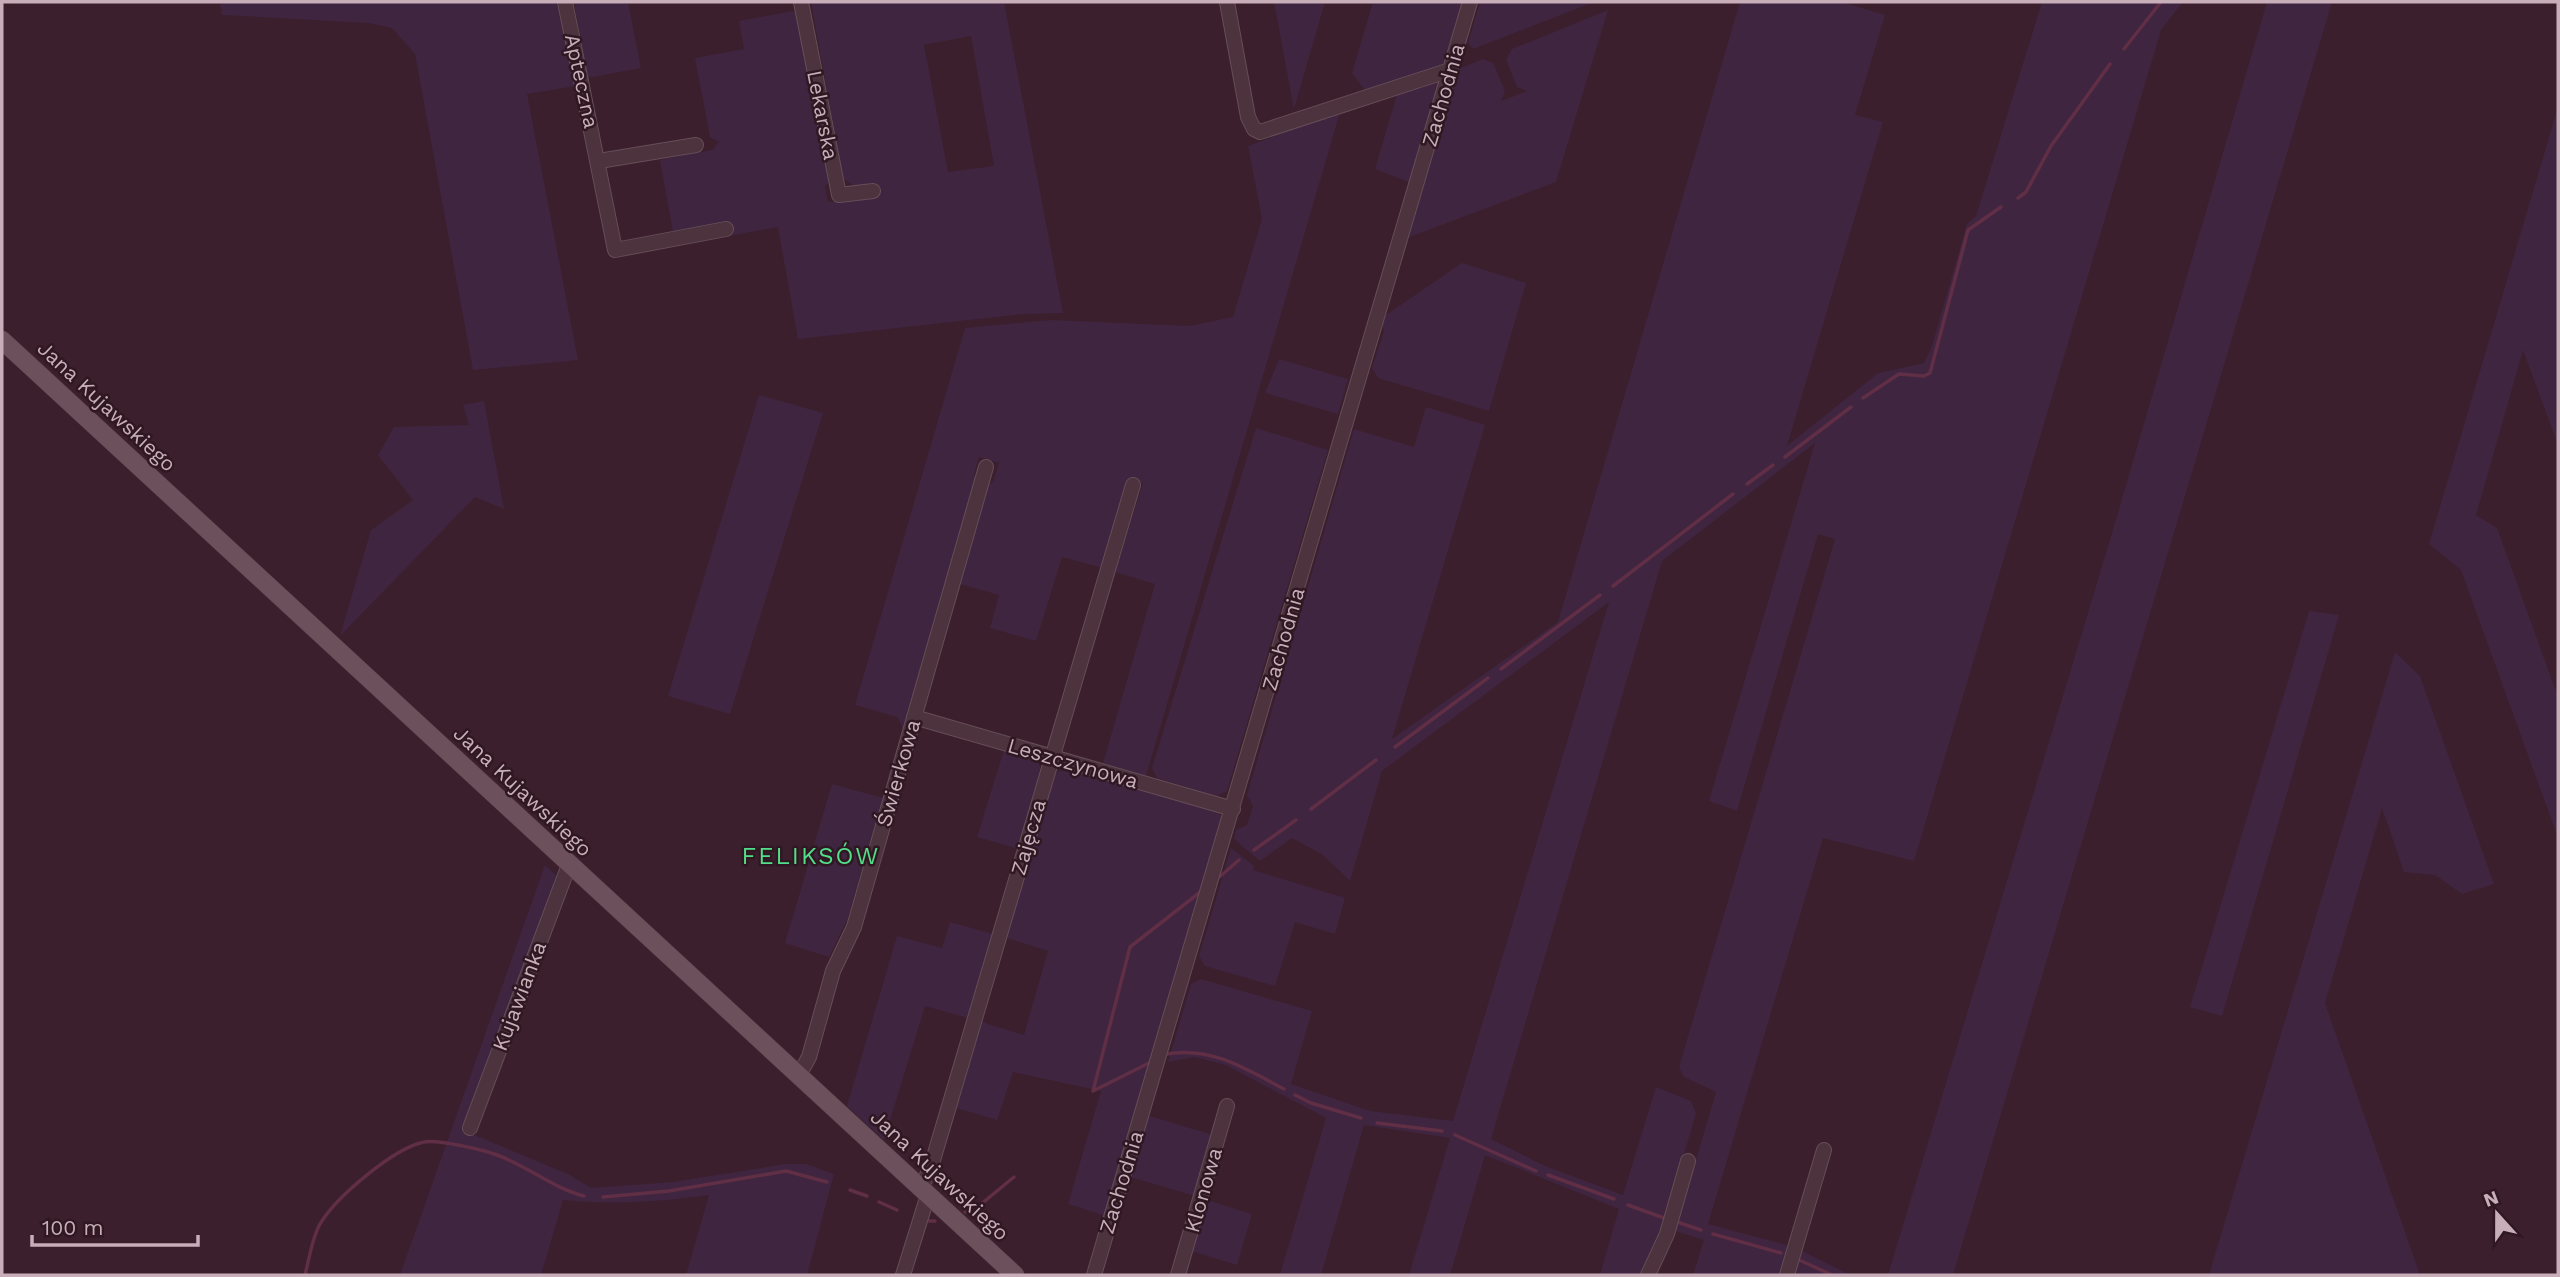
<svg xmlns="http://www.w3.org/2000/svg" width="2560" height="1277" font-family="'Work Sans',sans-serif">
<rect width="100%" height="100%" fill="#3c1f2c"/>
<path fill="#3f2540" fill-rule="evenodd" d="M220 2H553L559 6 576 86 527 94 578 360 473 370 415 54 392 28 369 23 222 15Z
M574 2H628L641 68 587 78Z
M811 2H1004L1063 313 1022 314 798 339 778 227 729 236 734 228 725 222 673 232 660 160 712 150 719 142 710 137 695 58 744 49 739 21 799 10 831 180 825 186 828 202 875 197 873 183 854 186 843 178ZM971 36 994 166 948 172 924 45Z
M1274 2H1325L1294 109Z
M1373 2H1463L1442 67 1366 92 1352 73Z
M1480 2H1594L1473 49 1468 43Z
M1740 2H1842L1885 15 1855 115 1883 122 1787 446 1878 373 1924 363 1931 349 1967 224 1976 216 2042 2H2183L2161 30 1914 861 1823 838 1708 1224 1790 1246 1781 1275H1693L1704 1240 1675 1231 1716 1092 1684 1077 1679 1067 1835 539 1818 534 1737 811 1709 801 1815 443 1662 561 1491 1139 1545 1166 1623 1195 1656 1087 1691 1101 1696 1113 1663 1226 1641 1275H1600L1619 1209 1485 1155 1450 1275H1409L1450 1138 1364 1125 1321 1275H1280L1326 1118 1226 1065 1194 1057 1168 1062 1191 984 1201 979 1312 1011 1291 1084 1370 1111 1453 1121 1609 602 1382 771 1350 881 1323 855 1292 838 1260 861 1234 839 1236 830 1247 825 1253 806 1247 795 1354 429 1414 447 1426 407 1485 425 1392 739 1558 622Z
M2267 2H2332L1953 1275H1888L2110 540Z
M1608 10 1556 182 1404 239 1453 71 1483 59 1493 63 1505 91 1501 101 1527 91 1517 87 1506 59 1512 49Z
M1438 78 1443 84 1414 184 1375 169 1398 91Z
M2558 107V445L2523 350 2476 515 2497 528 2558 697V838L2461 570 2429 544Z
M1340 112 1146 776 1103 763 1155 584 1115 572 1143 483 1131 477 1103 568 1062 557 1036 641 990 628 999 595 960 584 988 485 993 482 999 463 979 457 974 475 976 481 903 728 897 717 855 705 965 328 1050 320 1190 326 1233 317 1262 219 1248 146Z
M1462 263 1526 283 1489 411 1378 378 1372 368 1384 331 1380 319Z
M1279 359 1348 379 1338 414 1265 393Z
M759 395 823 413 730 714 668 696Z
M484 401 504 509 475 497 340 636 371 530 413 500 378 455 394 427 469 425 463 405Z
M1256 428 1328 450 1227 791 1217 796 1157 778 1152 768Z
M2309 611 2339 615 2222 1016 2190 1007Z
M2395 652 2420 676 2494 884 2462 894 2435 875 2404 872 2382 808 2325 1003 2420 1275H2209Z
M1004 750 1037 760 1042 771 1019 849 977 837Z
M1065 768 1218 813 1226 819 1109 1217 1068 1204 1101 1091 1013 1072 997 1120 956 1108 982 1022 1024 1035 1048 951 1007 938 1054 774Z
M832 784 883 798 847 920 829 957 785 943Z
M1231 848 1254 866 1253 870 1345 898 1335 934 1295 922 1275 986 1205 966 1199 956Z
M545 865 557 876 465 1131 568 1174 591 1188 673 1182 785 1164H806L834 1174 807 1275H686L709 1195C660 1202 612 1205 563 1200L541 1275H400Z
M950 922 993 934 968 1018 925 1006 884 1140 847 1106 897 936 942 948Z
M1146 1115 1213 1135 1195 1196 1127 1176Z
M1207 1200 1252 1214 1237 1265 1191 1251Z
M1802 1251 1850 1275H1796Z"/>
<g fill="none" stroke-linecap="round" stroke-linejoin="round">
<path stroke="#602e45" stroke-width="3.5" d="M2124 49 2161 2
M2018 198 2026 192 2051 146 2110 64
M1863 398 1899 374 1924 376 1930 373 1968 230 2001 207
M1785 457 1851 407
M1747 484 1773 465
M1613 586 1733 494
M1501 669 1600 595
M1395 747 1488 678
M1311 809 1376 760
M1254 850 1296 820
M1217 879 1239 860
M1166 1054C1211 1046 1246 1069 1284 1089
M1093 1091 1130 947 1199 893
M1093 1091 1149 1063
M1295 1095 1311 1103 1361 1118
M1377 1123 1442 1131
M1455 1135 1536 1171
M1548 1175 1614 1199
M850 1190 867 1196
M603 1197 669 1191 786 1171 827 1182
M879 1202 897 1210
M980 1205 1014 1177
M1628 1205 1664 1218
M965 1212 971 1210
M929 1221H935
M1677 1222 1701 1230
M1713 1234 1781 1253
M1797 1259 1832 1275
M305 1275C309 1260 312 1238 320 1224 336 1197 394 1148 424 1142 437 1139 484 1150 497 1155 528 1166 552 1188 584 1196"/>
<defs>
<path id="minor" d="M565 2 615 250 726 229
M801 2 839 195 873 191
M1227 2 1248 117 1254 129 1260 132 1450 70
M599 161 696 145
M914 717 1233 809
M799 1075 809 1057 833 971 854 927 986 467
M470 1128 569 865
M921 1188 931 1167 1133 485
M903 1275 928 1195
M1094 1275 1470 2
M1178 1275 1227 1106
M1648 1275 1667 1234 1688 1161
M1787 1275 1824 1150"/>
<path id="major" d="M2 340 1015 1275"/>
</defs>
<use href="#minor" stroke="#664e59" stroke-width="16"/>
<use href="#major" stroke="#553c47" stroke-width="19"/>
<use href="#minor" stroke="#4c333e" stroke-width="14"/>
<use href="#major" stroke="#6c515d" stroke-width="18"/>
</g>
<g text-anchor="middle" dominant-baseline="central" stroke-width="5" stroke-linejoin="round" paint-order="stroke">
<g font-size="21" fill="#c8aeb9" stroke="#301823">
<text transform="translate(582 81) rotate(78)">Apteczna</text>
<text transform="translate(1443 95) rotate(-74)">Zachodnia</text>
<text transform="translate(823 115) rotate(79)">Lekarska</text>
<text transform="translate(107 406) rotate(43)">Jana Kujawskiego</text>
<text transform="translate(1283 639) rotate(-74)">Zachodnia</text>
<text transform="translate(1073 763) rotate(16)">Leszczynowa</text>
<text transform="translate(898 773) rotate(-74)">Świerkowa</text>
<text transform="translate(523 791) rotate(43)">Jana Kujawskiego</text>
<text transform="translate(1028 837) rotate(-74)">Zajęcza</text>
<text transform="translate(519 996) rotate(-69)">Kujawianka</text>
<text transform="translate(940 1175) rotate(43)">Jana Kujawskiego</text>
<text transform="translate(1121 1182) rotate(-73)">Zachodnia</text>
<text transform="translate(1203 1190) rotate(-74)">Klonowa</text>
</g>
<g font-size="24" letter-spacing="2" fill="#52de8a" stroke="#301823">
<text x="811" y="856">FELIKSÓW</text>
</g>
</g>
<rect width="2560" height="1277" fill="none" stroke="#c8aeb9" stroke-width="7"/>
<g transform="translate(2497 1214) rotate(339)" stroke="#301823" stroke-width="5" paint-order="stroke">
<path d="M0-5L12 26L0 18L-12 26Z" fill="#c8aeb9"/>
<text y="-10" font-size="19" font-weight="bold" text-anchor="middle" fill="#c8aeb9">N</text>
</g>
<path d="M32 1235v10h166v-10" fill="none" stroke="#c8aeb9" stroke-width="3.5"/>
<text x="42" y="1235" font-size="21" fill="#c8aeb9" stroke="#301823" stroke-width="5" paint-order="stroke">100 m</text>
</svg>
